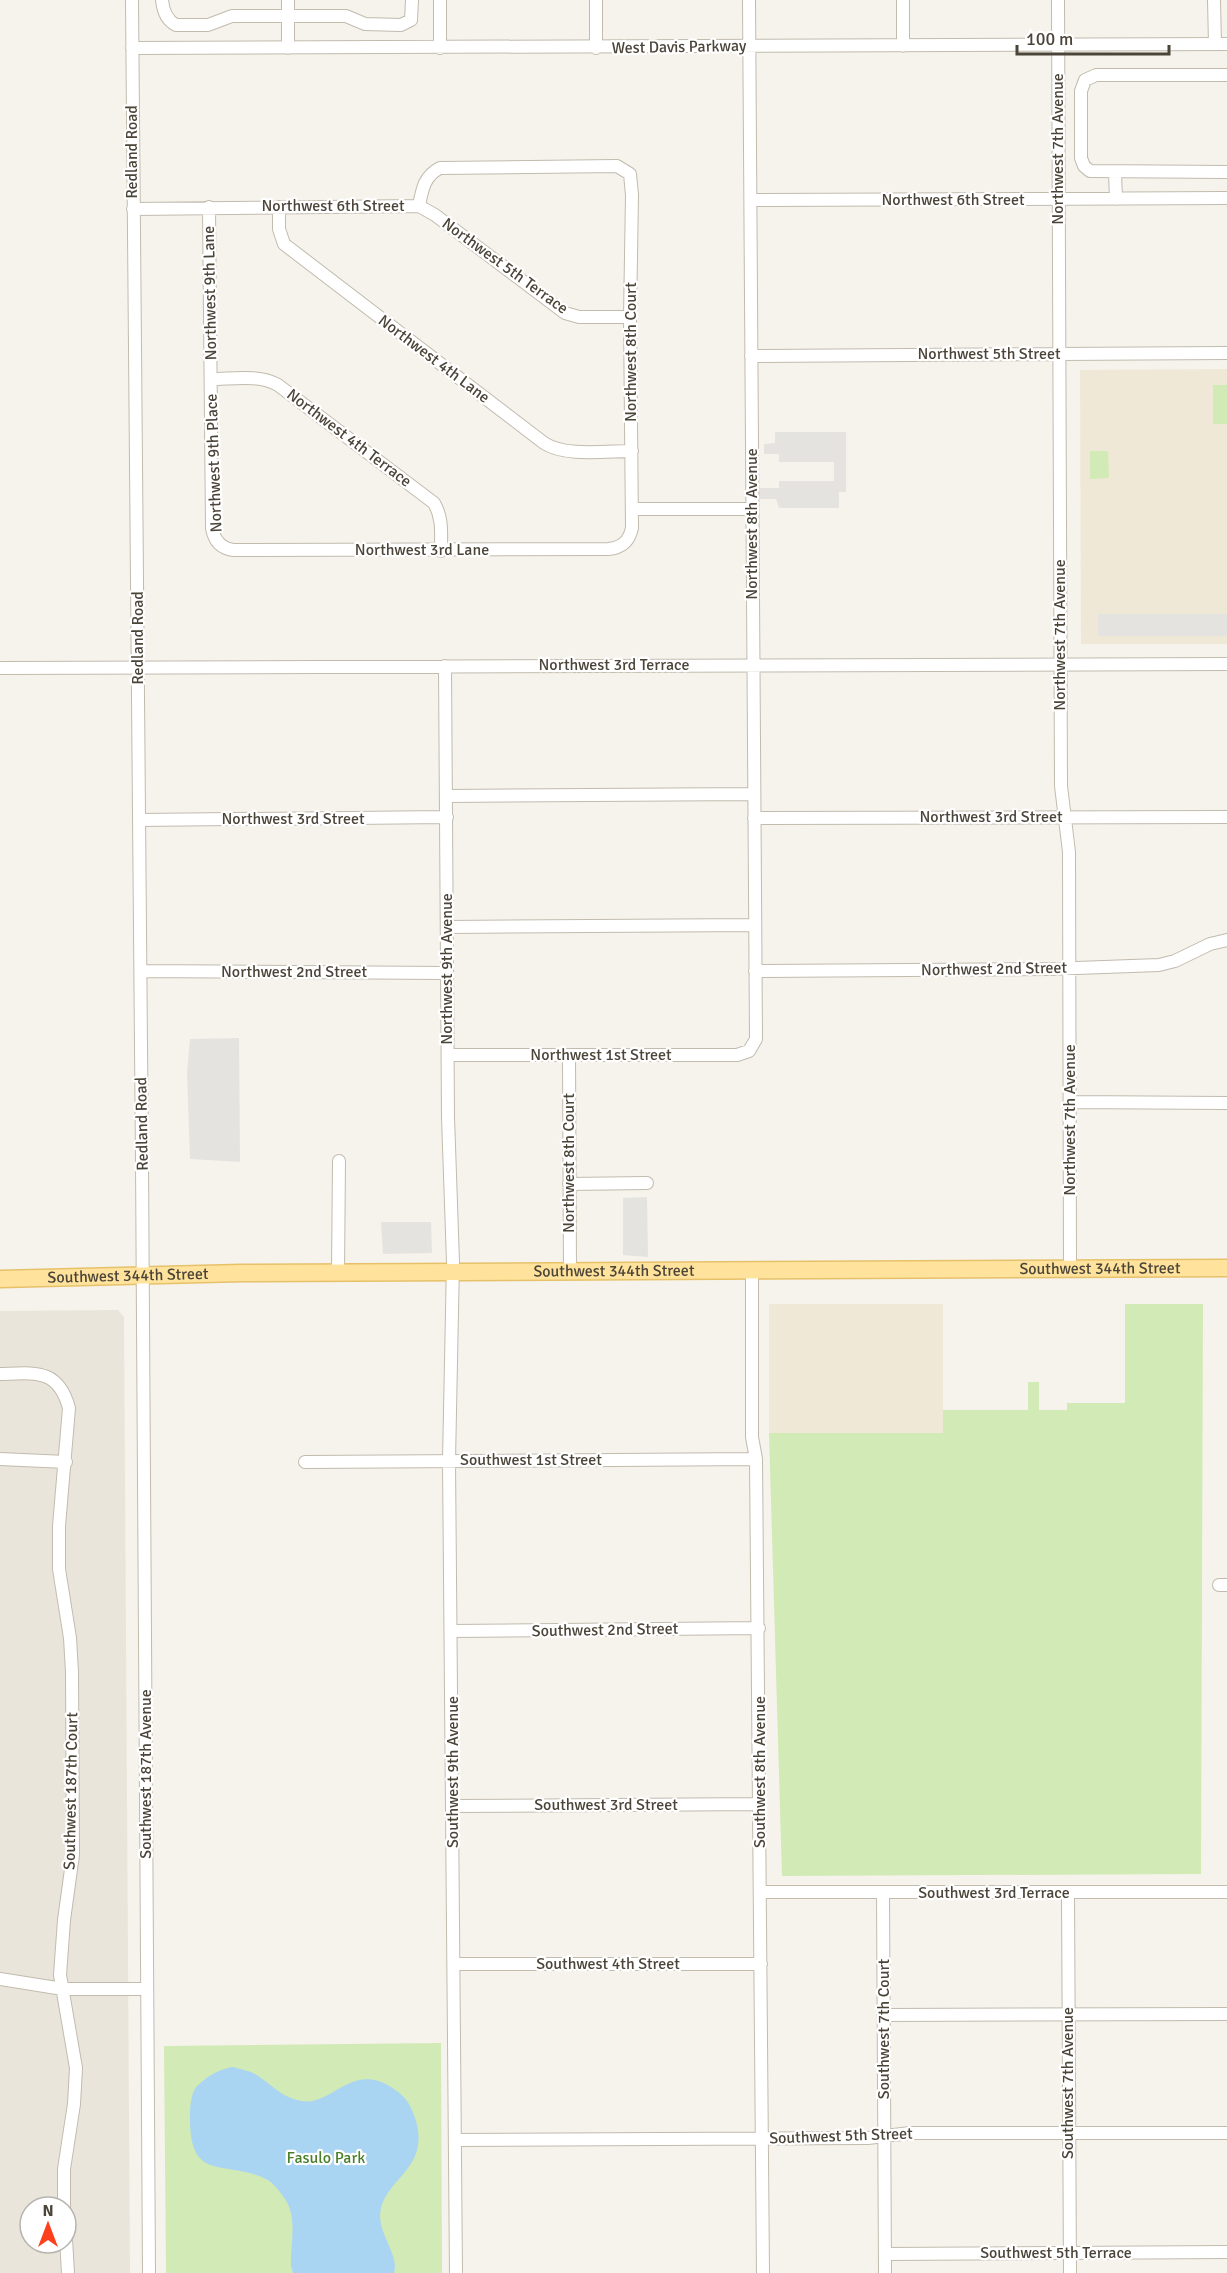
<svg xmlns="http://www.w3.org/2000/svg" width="1227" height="2273" font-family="Signika,sans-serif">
<rect width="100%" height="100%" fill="#f6f3ec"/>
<path fill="#eae5da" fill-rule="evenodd" d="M118 1310 124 1317 130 2273H0V1311ZM30 2207H66V2243H30Z"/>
<path fill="#efe8d6" d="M1227 369V644H1081L1080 370Z
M769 1304H943V1433H769Z"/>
<path fill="#d2eab5" d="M1213 385H1227V424H1213Z
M1090 451H1108L1109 478 1090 479Z
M1125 1304H1203L1201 1874 782 1876 769 1433H943V1410H1028V1382H1039V1410H1067V1403H1125Z
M441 2043 442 2273H166L164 2046Z"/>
<path fill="#e5e3e0" d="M775 432H846V492H839V508H779L776 499H758V488H779V481H834V462H779V454H764V444L775 443Z
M1098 614H1227V636H1098Z
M239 1038 240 1162 190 1159 187 1073 190 1039Z
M647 1197 648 1257 623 1255V1198Z
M381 1222H431L432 1253 383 1254Z"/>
<path fill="#a9d4f2" d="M233 2067C239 2069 245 2070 251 2072 269 2081 280 2098 302 2101 332 2106 351 2062 391 2087 399 2092 406 2098 410 2106 417 2121 421 2134 417 2150 411 2173 387 2185 381 2208 375 2232 400 2253 394 2273H293L291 2266C290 2245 298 2218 285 2199 280 2192 274 2183 266 2179 224 2159 189 2184 190 2116 190 2107 191 2092 197 2086 208 2076 219 2069 233 2067Z"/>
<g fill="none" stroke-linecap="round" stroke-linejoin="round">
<defs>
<path id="minor" d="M132 0 142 1162 149 2273
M162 0C163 10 166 20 176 25H208L232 16H346L365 24 401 25 411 20 412 0
M288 0V48
M596 0V48
M903 0V46
M1058 0 1061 786 1069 852 1070 1269
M1214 0 1215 44
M132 48 1227 44
M440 48V0
M1227 75H1096L1085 80 1081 91V158L1084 166 1090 171 1227 172
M1115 173 1116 199
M751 200 1227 198
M209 207 212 528C214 540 220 548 233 550L608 549C621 548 629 542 632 528L630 317 632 195 630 174 617 166 440 168C424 176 422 190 419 206
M279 207V229L284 244 544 443C565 457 606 451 632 451
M133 209 419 206 435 215 565 313 579 317H630
M751 356 1227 353
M211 379C232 379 259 374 278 385L434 503C443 518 441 534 441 551
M632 509H752
M445 666 448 1117 453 1262 449 1461 456 2273
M0 668 1227 664
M447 796 754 794
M754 818 1227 817
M139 820 447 817
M447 927 755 925
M141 971 447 973
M755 971 1049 969 1159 965 1175 961 1210 944 1227 940
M448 1055H737L749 1051 756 1039 749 0
M569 1055 570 1272
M1070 1102 1227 1103
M569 1184 647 1183
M752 1271V1437L756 1459 763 2273
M338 1272 339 1161
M0 1374C35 1373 58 1368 69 1408L59 1526V1569L70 1638 72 1672 73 1855 64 1920 60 1975 76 2068 74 2104 64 2169V2207
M0 1459 66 1462
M305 1462 756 1459
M1219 1585H1227
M451 1631 759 1628
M453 1806 760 1804
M761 1892H1227
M883 1893 885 2273
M1068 1893 1070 2273
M454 1964H761
M0 1979 63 1989H147
M884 2015 1227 2014
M455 2140 868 2138 910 2133H1227
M66 2239 68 2273
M885 2254 1227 2252"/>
<g id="major">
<path id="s1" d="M0 1279 242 1273 1227 1268"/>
</g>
</defs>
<use href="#minor" stroke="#c2bbae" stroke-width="14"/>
<use href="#major" stroke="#e6c16a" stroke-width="19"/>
<use href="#minor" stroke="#fff" stroke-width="12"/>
<use href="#major" stroke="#ffe39c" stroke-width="16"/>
</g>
<g text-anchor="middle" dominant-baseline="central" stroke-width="4.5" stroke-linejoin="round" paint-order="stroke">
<g font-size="16" fill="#4b4439" stroke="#fff">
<text transform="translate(679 47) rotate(-1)">West Davis Parkway</text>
<text transform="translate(1058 149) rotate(-90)">Northwest 7th Avenue</text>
<text transform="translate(132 152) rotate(-90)">Redland Road</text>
<text x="953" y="200">Northwest 6th Street</text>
<text x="333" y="206">Northwest 6th Street</text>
<text transform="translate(505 266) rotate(36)">Northwest 5th Terrace</text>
<text transform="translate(210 293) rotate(-91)">Northwest 9th Lane</text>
<text transform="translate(631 352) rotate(-90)">Northwest 8th Court</text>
<text x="989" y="354">Northwest 5th Street</text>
<text transform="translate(434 359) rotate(37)">Northwest 4th Lane</text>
<text transform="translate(349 438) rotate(37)">Northwest 4th Terrace</text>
<text transform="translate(214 463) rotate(-92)">Northwest 9th Place</text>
<text transform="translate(752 524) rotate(-90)">Northwest 8th Avenue</text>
<text x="422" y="550">Northwest 3rd Lane</text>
<text transform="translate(1060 635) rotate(-90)">Northwest 7th Avenue</text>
<text transform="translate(138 638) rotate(-90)">Redland Road</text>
<text x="614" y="665">Northwest 3rd Terrace</text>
<text x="991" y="817">Northwest 3rd Street</text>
<text x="293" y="819">Northwest 3rd Street</text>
<text transform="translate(447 969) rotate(-90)">Northwest 9th Avenue</text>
<text transform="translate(994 969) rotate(-1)">Northwest 2nd Street</text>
<text x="294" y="972">Northwest 2nd Street</text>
<text x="601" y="1055">Northwest 1st Street</text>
<text transform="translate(1070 1120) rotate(-90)">Northwest 7th Avenue</text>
<text transform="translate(142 1124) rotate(-91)">Redland Road</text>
<text transform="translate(569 1163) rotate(-90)">Northwest 8th Court</text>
<text stroke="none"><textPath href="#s1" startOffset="1100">Southwest 344th Street</textPath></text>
<text stroke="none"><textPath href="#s1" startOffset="614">Southwest 344th Street</textPath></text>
<text stroke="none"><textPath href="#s1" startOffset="128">Southwest 344th Street</textPath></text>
<text x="531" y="1460">Southwest 1st Street</text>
<text transform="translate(605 1630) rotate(-1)">Southwest 2nd Street</text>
<text transform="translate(453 1772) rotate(-90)">Southwest 9th Avenue</text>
<text transform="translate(760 1772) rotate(-90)">Southwest 8th Avenue</text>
<text transform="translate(146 1774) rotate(-90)">Southwest 187th Avenue</text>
<text transform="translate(71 1791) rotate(-89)">Southwest 187th Court</text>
<text x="606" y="1805">Southwest 3rd Street</text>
<text x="994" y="1893">Southwest 3rd Terrace</text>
<text x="608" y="1964">Southwest 4th Street</text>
<text transform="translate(884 2029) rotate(-90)">Southwest 7th Court</text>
<text transform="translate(1068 2083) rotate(-90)">Southwest 7th Avenue</text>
<text transform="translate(841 2136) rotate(-2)">Southwest 5th Street</text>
<text x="1056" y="2253">Southwest 5th Terrace</text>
</g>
<g font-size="16" fill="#4a7f2a" stroke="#fff">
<text x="326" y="2158">Fasulo Park</text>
</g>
</g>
<g transform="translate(48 2225)"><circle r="28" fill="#ffffff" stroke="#b7b4b0" stroke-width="1.5"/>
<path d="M0-4.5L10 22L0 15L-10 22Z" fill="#fc3f1d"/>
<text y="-9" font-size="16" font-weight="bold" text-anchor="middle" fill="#4b4439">N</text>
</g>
<path d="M1017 45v9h152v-9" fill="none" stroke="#4b4439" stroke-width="3"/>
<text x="1026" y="45" font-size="18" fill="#4b4439" stroke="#ffffff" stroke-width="4.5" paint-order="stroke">100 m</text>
</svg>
